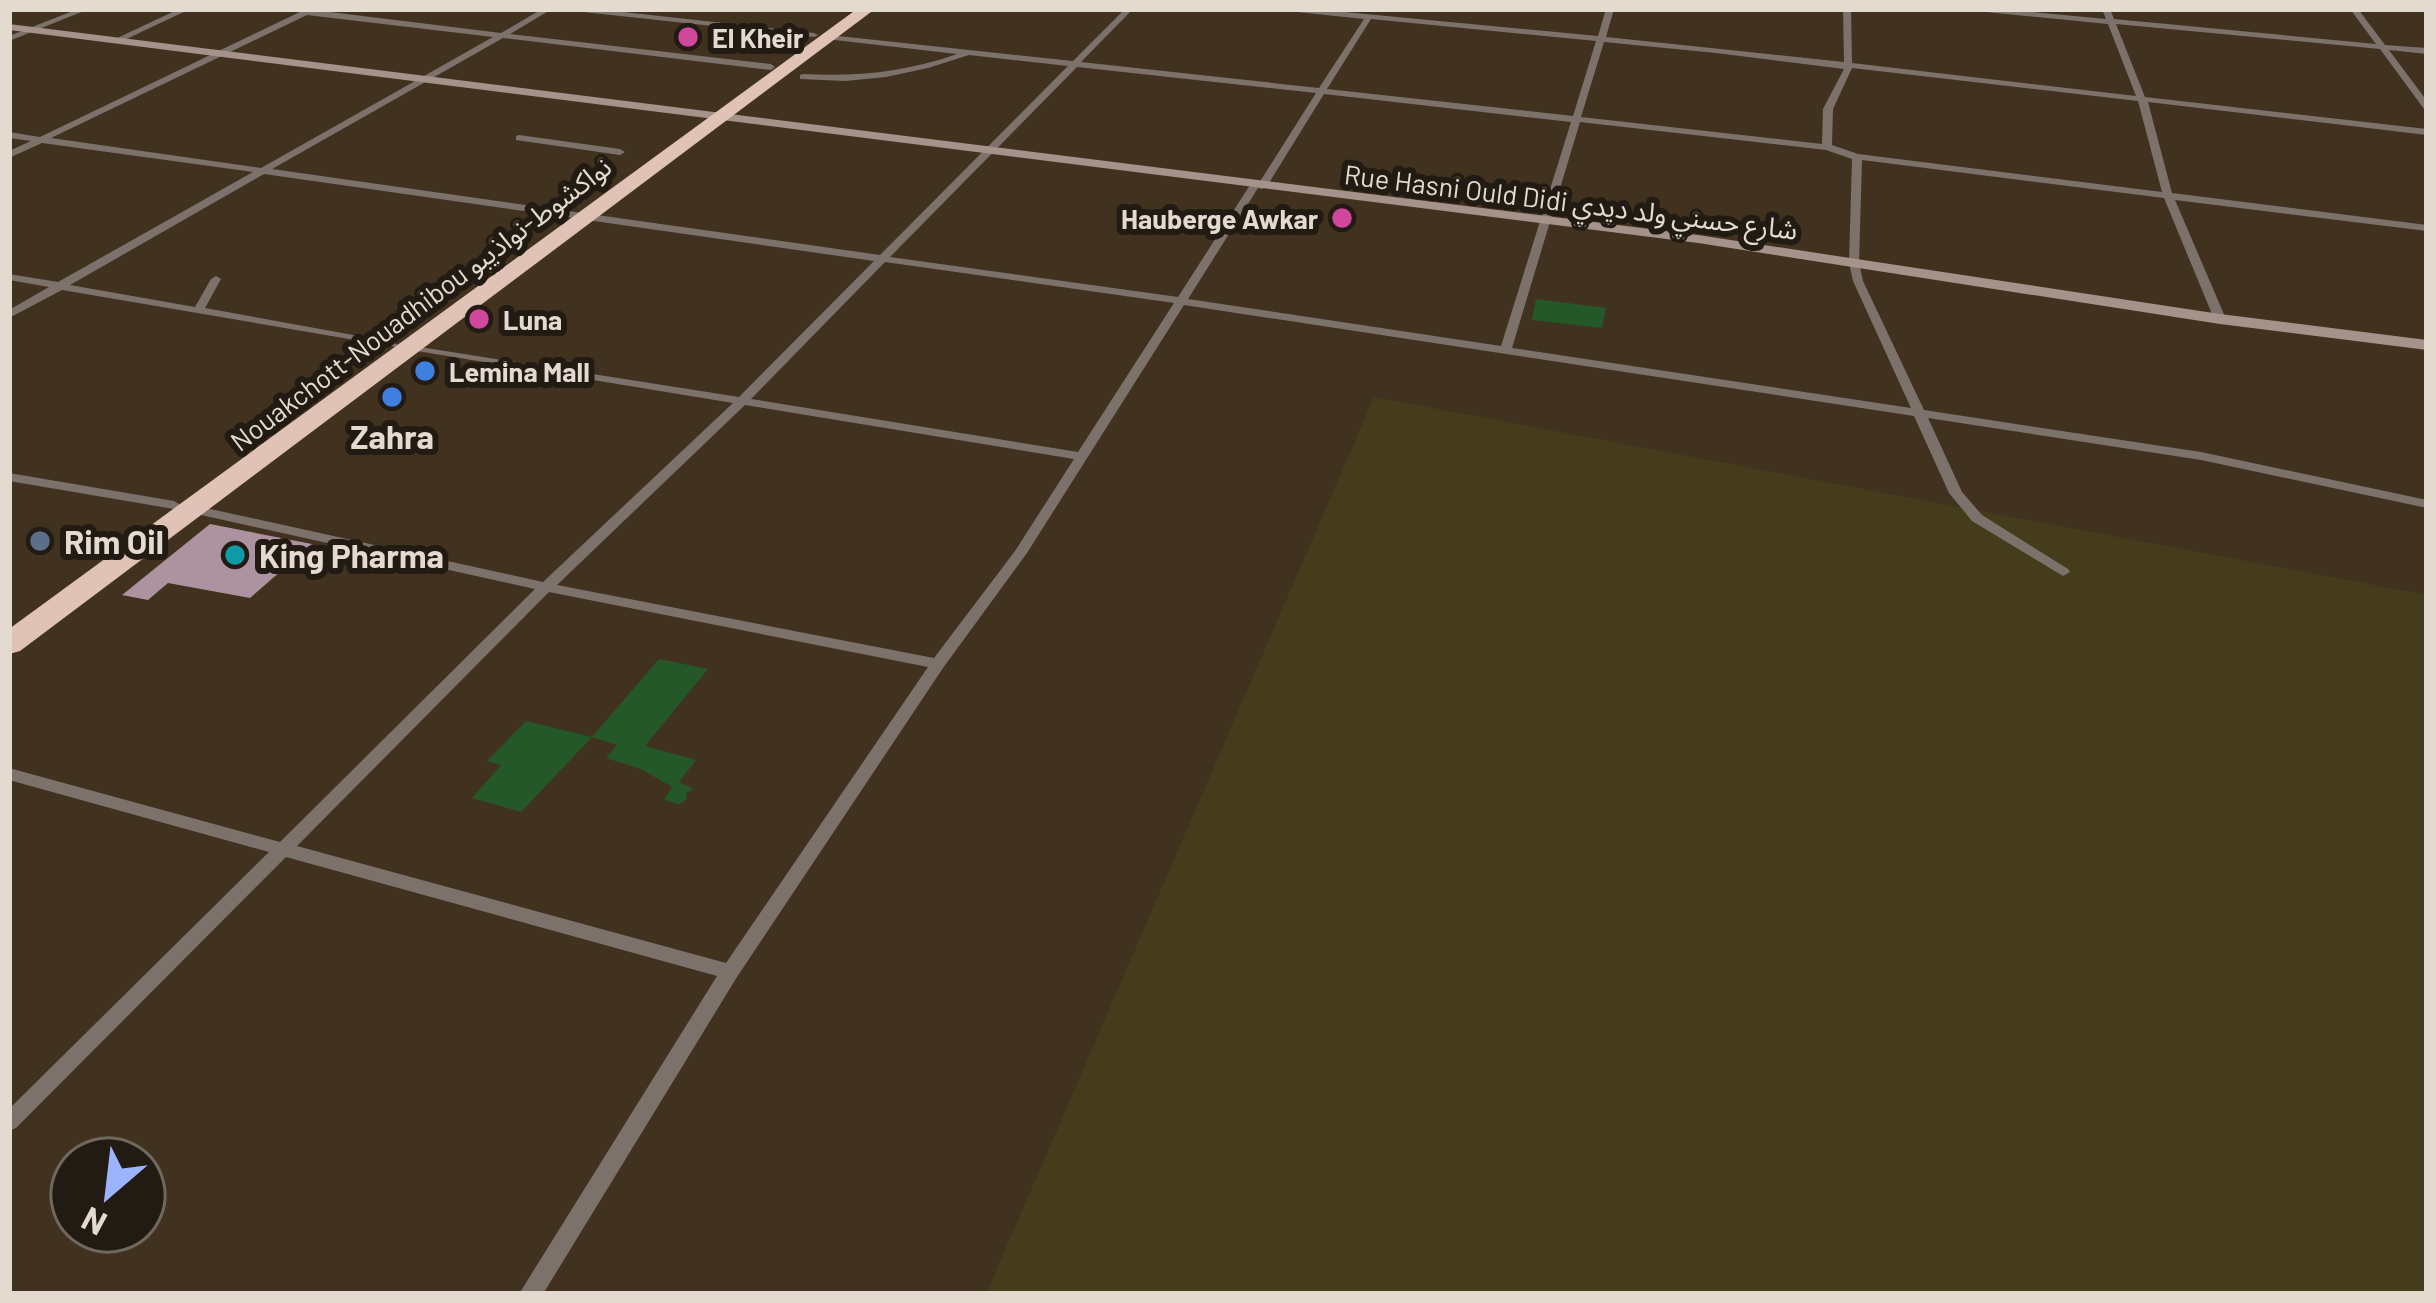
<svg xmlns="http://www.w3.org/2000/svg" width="2436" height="1303" font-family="Barlow,'Noto Sans Arabic',sans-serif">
<rect width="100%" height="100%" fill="#41321f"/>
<path fill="#245828" d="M1536 299 1606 308 1602 328 1532 320Z
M659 659 708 669 645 746 696 760 679 782 694 789 686 793 687 799 679 804 664 800 672 787 641 769 606 758 617 745 592 737 521 812 472 798 501 765 487 761 526 721 592 737Z"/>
<path fill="#453c1c" d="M1374 397 2427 595V1294H986Z"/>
<path fill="#ad929f" d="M210 524 312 544 250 598 168 583 148 600 122 595Z"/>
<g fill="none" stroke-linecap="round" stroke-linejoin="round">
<path fill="#7d716c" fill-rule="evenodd" d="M78 9H89L9 41V36Z
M179 9H190L120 42 113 40Z
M306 9 501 33 542 9H552L510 34 771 64 775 67 771 70 503 38 272 169 880 255 1068 66 969 55 928 68 886 77 845 81 800 79V75L803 74C856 77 906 72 957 54L826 39V35H829L1073 61 1125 9H1133L1081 62 1319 88 1364 19 1288 11 1284 9H1313L1598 36 1606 9H1614L1606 37 1844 62 1843 9H1851L1852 63 2136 96 2108 24 1976 11 1972 9H2002L2106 19 2102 9H2110L2114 19 2376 44 2350 9H2358L2385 45 2427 48V54L2389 50 2427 101V110L2424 109 2380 49 2116 24 2145 97 2427 129V135L2148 102 2172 193 2427 225V231L2175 200 2226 319 2220 322 2214 319 2164 198 1862 160 1859 263 1863 281 1924 410 2201 452 2427 500V508L2201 460 1928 418 1962 492 1982 515 2068 569 2070 572 2063 576 1972 521 1949 493 1914 416 1184 305 1027 553 943 668 737 977 543 1294H519L717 976 286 857 16 1128 9 1131V1109L269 852 9 780V768L280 842 535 589 192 513 187 512 185 509 187 506 192 505 543 582 733 403 411 350 407 349V345L739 397 874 261 264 174 70 285 195 307 211 279 216 276 221 279 205 308 392 342 398 345 396 347 62 290 9 318V310L49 287 9 280V274L58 282 253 172 42 143 9 158V151L31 141 9 138V132L40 137ZM307 15 493 37 261 168 51 138ZM1371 19 1596 41 1573 116 1327 89ZM1604 42 1716 53 1844 69 1823 109 1822 144 1581 117ZM1077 67 1316 93 1259 183 1255 182 1250 185 1178 297 890 257ZM1852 68 2138 101 2162 192 1858 154 1832 145 1833 109ZM1324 94 1571 122 1501 346 1188 299 1258 188 1262 189 1267 186ZM1580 122 1826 150 1852 159 1849 263 1853 281 1911 408 1512 348ZM885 262 1174 303 1078 452 751 399ZM745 405 1074 459 1015 551 934 658 557 585ZM549 592 928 667 726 963 297 846Z
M570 9H596L814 33 818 35 814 37 574 11Z
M519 135 620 149 625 152 620 155 516 140V136Z
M9 473 174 501 181 505 174 509 9 481Z"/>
<path fill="#a5928a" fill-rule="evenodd" d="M9 24 1698 235 2220 314 2427 340V350L2220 324 1698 243 9 30Z"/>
<path fill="#e0c3b6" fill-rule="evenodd" d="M857 9H875L20 651 9 654V629Z"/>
</g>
<g fill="#d1479c" stroke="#221b13" stroke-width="4.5">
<circle cx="688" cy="37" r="12"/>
<circle cx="1342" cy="218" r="12"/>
<circle cx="479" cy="319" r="12"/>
</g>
<g fill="#3f7fe0" stroke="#221b13" stroke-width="4.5">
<circle cx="425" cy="371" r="12"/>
<circle cx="392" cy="397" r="12"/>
</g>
<circle fill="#5c6f8a" stroke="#221b13" stroke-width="4.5" cx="40" cy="541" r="12"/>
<circle fill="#0f9aa8" stroke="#221b13" stroke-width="4.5" cx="235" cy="555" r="12"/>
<g text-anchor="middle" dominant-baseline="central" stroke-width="12" stroke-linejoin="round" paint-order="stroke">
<g font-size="27" font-weight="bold" fill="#e4dacf" stroke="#221b13" text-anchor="start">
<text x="712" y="37">El Kheir</text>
<text x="1318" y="218" text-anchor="end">Hauberge Awkar</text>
<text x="503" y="319">Luna</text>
<text x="449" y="371">Lemina Mall</text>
</g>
<g font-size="27" fill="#e4dacf" stroke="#221b13">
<text transform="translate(1571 201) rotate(7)">Rue Hasni Ould Didi شارع حسني ولد ديدي</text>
<text transform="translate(420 303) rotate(-37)">Nouakchott-Nouadhibou نواكشوط-نواذيبو</text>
</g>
<g font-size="33" font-weight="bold" fill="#e4dacf" stroke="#221b13" text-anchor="start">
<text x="392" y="436" text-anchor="middle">Zahra</text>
<text x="64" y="541">Rim Oil</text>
<text x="259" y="555">King Pharma</text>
</g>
</g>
<rect width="2436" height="1303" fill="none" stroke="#e4dacf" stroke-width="24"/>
<g transform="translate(108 1195) rotate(208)"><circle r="57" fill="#221b13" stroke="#70675e" stroke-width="3"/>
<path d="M0-9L21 45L0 30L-21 45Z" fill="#9cb4fd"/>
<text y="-18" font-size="33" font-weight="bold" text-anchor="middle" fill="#e4dacf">N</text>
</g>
</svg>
